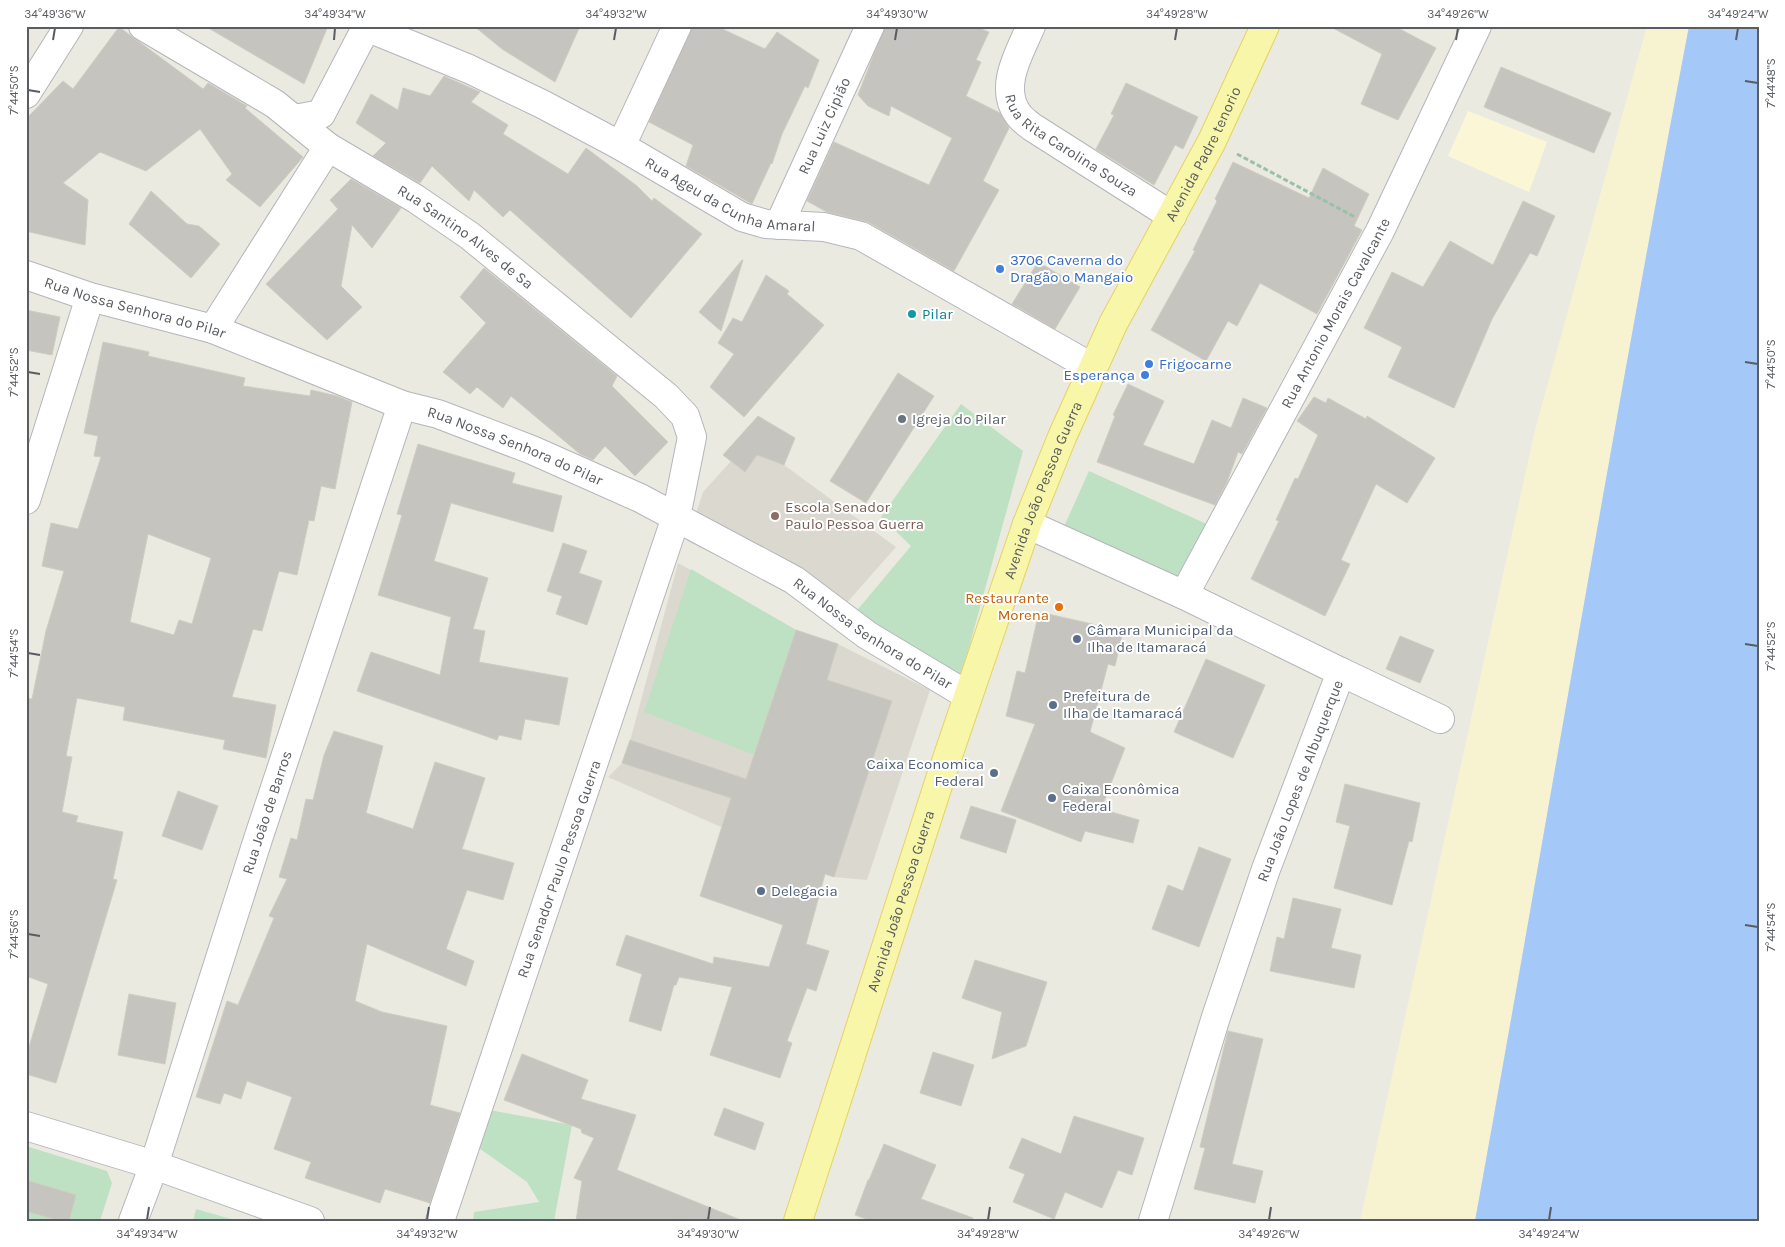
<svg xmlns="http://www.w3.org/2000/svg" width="1785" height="1247" font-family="Karla,sans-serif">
<rect width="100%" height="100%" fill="#ebeae1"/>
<path fill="#fbf7d6" d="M1468 111 1547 142 1529 192 1448 156Z"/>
<path fill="#dbd9cf" d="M750 440 896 547 836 615 687 541 703 492Z
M678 563 796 630 838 644 930 690 867 880 834 877 608 777 622 763 630 741Z"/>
<path fill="#bee1c3" d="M961 404 1023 451 960 680 848 621 911 546 881 517Z
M1089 471 1209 525 1181 585 1062 531Z
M691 569 796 630 754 755 644 712Z
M483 1109 572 1125 554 1221H473L474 1212 539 1202 527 1182 476 1146Z
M26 1146 107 1171 112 1183 100 1221H26Z
M196 1209 238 1221H193Z"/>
<path fill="#f7f3d0" d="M1647 26H1689C1613 424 1547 823 1475 1221H1360L1535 430Z"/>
<path fill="#a4c8f8" d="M1689 26H1759V1221H1475C1547 823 1613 424 1689 26Z"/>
<path fill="#c6c4be" stroke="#cfccc0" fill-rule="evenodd" d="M205 26H328L304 84Z
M474 26H580L555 82 502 49Z
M692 26H716L765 49 777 32 819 60 808 88 805 86 782 134 772 164 771 163 752 204 686 166 693 145 649 122Z
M885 26H974L989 32 976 60 981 62 966 96 1000 113 1009 128 983 181 999 190 954 271 868 222 827 212 807 201 834 142 929 185 952 138 891 106 889 116 868 106 858 95Z
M1329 26H1394L1436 48 1398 120 1361 104 1382 54Z
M119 27 203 89 208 83 247 106 245 108 303 157 260 207 226 180 232 174 200 129 146 171 100 152 63 183 88 200 85 245 26 231V119L63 81 73 89Z
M1501 67 1611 113 1594 153 1484 107Z
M444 76 480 92 471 102 508 125 503 134 568 174 586 148 637 186 652 201 654 198 702 234 631 318 510 210 503 217 474 190 469 201 432 166 420 183 373 156 386 143 356 123 371 94 398 110 403 88 430 96Z
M1126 83 1198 117 1183 149 1175 145 1154 185 1096 149 1114 115 1111 114Z
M1233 162 1309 198 1323 168 1369 194 1354 226 1362 230 1317 314 1260 283 1237 326 1228 321 1206 361 1151 330 1195 251 1193 250 1217 201 1215 199Z
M351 179 401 208 372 248 352 225 341 286 362 307 327 340 266 284 338 209 330 200Z
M151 191 187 224 199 226 220 244 191 278 129 224Z
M1523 201 1555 216 1537 256 1530 253 1492 319 1454 408 1388 377 1402 347 1364 328 1392 272 1423 287 1450 241 1493 265Z
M742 260H743L721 331 699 312Z
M1038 262 1080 287 1055 329 1012 304Z
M484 268 617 376 612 386 668 442 635 476 605 446 593 460 580 454 511 396 503 408 477 387 470 394 443 372 486 323 460 297Z
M766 275 789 291 787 294 824 325 744 417 710 387 734 354 718 343 733 318 742 322Z
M26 310 60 317 52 355 26 350Z
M103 342 149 352 148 356 245 378 243 386 310 396 311 390 337 396 352 402 335 489 321 486 314 521 309 520 297 575 279 571 262 631 253 629 232 697 276 705 266 758 223 749 225 740 123 720 125 707 77 698 66 756 72 757 62 812 78 816 76 822 123 832 113 879 117 880 56 1083 26 1074V1057L48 984 26 976V698L32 699 46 631 64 571 42 566 51 523 78 529 101 457 94 456 98 436 84 433ZM148 534 211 558 192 624 179 620 174 635 130 622Z
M898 373 934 396 866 503 830 481Z
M1128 384 1164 401 1143 445 1194 464 1212 420 1231 428 1243 398 1267 408 1242 454 1238 452 1227 482 1215 505 1097 462 1115 416 1113 415Z
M1314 397 1326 403 1328 398 1366 419 1367 416 1435 458 1407 503 1376 484 1341 560 1350 564 1325 616 1251 579 1279 521 1276 520 1295 478 1298 479 1318 435 1297 421Z
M758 416 795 438 784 465 757 455 745 472 723 455Z
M418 444 515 473 512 483 562 496 553 532 451 503 434 561 488 578 473 629 485 631 479 662 568 678 559 725 525 719 521 740 499 735 497 740 357 691 371 652 440 675 451 617 378 595 402 515 397 514Z
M563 543 587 551 579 573 602 581 587 625 556 614 562 596 547 591Z
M1039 612 1123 631 1115 666 1108 664 1090 732 1125 748 1101 809 1139 820 1133 843 1085 831 1081 842 1001 811 1035 724 1006 716 1017 671 1025 673Z
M796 630 838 644 827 680 892 701 834 877 825 874 806 944 829 951 816 991 807 988 787 1041 792 1043 780 1078 710 1055 732 987 679 977 676 985H674L661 1031 629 1021 642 974 616 965 626 935 713 964 714 957 769 967 783 925 700 896 731 798 622 763 630 740 746 779Z
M1400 636 1434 650 1420 683 1386 669Z
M1206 659 1265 685 1233 758 1174 732Z
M334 731 383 746 366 813 413 829 435 762 485 778 462 849 514 863 503 900 467 890 446 949 474 961 466 986 367 944 355 1001 382 1012 447 1026 430 1105 460 1113 430 1203 385 1189 380 1203 305 1178 311 1162 274 1149 292 1097 247 1081 241 1099 224 1093 220 1104 196 1097 227 1001 238 1005 274 918 269 916 287 879 279 877 291 838 297 840 306 799 313 800 324 755Z
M1345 784 1420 803 1412 842 1409 841 1392 905 1334 888 1350 826 1336 822Z
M178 791 218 806 202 850 162 836Z
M971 806 1016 820 1006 853 960 838Z
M1199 847 1231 859 1199 947 1152 929 1168 885 1183 891Z
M1293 898 1341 909 1331 948 1361 955 1354 988 1270 971 1277 937 1284 939Z
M975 960 1047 982 1026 1046 992 1059 1002 1012 962 998Z
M129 994 176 1003 165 1064 118 1055Z
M1228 1031 1263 1039 1232 1164 1263 1171 1255 1203 1194 1189 1205 1148 1200 1147Z
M933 1052 974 1065 961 1106 920 1093Z
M522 1054 588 1080 581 1099 636 1115 617 1170 743 1221H576L582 1181 574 1178 594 1138 582 1133 581 1129 504 1100Z
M724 1108 764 1123 755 1150 714 1135Z
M1074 1116 1144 1138 1132 1175 1118 1170 1102 1208 1065 1192 1054 1219 1013 1202 1025 1174 1009 1168 1022 1138 1061 1154Z
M884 1144 936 1165 921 1199 973 1218 972 1221H872L855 1215 868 1180H869Z
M26 1180 76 1195 69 1221H60L26 1211Z"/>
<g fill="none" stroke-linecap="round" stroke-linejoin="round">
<defs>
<g id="street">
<path id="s1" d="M143 26 275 104 328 147 416 199 470 236 666 396 685 416 692 437 676 517 440 1221"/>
<path id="s2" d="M1031 26C1020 52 998 87 1018 114 1021 119 1027 123 1032 127L1172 216"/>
<path d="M26 94 69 26"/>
<path d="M295 119 321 114 367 26"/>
<path d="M621 146 677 26"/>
<path id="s3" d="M779 225 870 26"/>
<path id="s4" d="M26 275 90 297 213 329 402 405 438 414 532 450 640 498 794 580 867 635 967 695"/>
<path d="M213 329 328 147"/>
<path d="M26 500 90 297"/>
<path d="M1027 524 1184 595 1341 672 1266 869 1216 1017 1153 1221"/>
<path id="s5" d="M1184 595 1380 231 1477 26"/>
<path d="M1341 672 1440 719"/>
<path d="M26 1126 154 1165 310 1221"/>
<path id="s6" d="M133 1221 154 1165 258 839 402 405"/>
</g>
<g id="secondary">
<path id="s7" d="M364 26 469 69 542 104 621 146 742 217 766 224 824 227 861 236 1093 368"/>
</g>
<g id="primary">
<path id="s8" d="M798 1221 940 779 1027 524 1062 437 1113 324 1212 141 1265 26"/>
</g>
</defs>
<use href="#street" stroke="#b3b6ba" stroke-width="30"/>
<use href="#secondary" stroke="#b4b6bc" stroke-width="30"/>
<use href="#primary" stroke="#e6d25f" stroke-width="30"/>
<path stroke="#99c1a9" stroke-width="3" stroke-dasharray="5 2.5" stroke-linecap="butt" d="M1237 154 1355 217"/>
<use href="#street" stroke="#fff" stroke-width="28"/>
<use href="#secondary" stroke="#fff" stroke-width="28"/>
<use href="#primary" stroke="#f8f6a8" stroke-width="28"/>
</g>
<path fill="none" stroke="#595c60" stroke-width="2" d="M53 40 55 28M334 40 335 28M614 40 616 28M895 40 897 28M1175 40 1177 28M1456 40 1458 28M1736 40 1738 28M1745 81 1758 83M28 90 40 92M1745 362 1758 364M28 372 40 374M1745 644 1758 646M28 653 40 655M1745 925 1758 927M28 934 40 936M147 1220 149 1207M427 1220 429 1207M708 1220 710 1207M988 1220 990 1207M1269 1220 1271 1207M1549 1220 1551 1207"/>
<g fill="#3f7fe0" stroke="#fff" stroke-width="2">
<circle cx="1000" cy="269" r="5"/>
<circle cx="1149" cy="364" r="5"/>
<circle cx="1145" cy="375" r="5"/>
</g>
<circle fill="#0f9aa8" stroke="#fff" stroke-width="2" cx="912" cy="314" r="5"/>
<circle fill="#6b7280" stroke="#fff" stroke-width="2" cx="902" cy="419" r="5"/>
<circle fill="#8d6e63" stroke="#fff" stroke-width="2" cx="775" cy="516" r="5"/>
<circle fill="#e8710a" stroke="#fff" stroke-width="2" cx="1059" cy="607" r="5"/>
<g fill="#5c6f8a" stroke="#fff" stroke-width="2">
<circle cx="1077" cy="639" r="5"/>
<circle cx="1053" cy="705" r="5"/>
<circle cx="994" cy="773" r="5"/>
<circle cx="1052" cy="798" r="5"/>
<circle cx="761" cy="891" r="5"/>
</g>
<g text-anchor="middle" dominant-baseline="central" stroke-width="4" stroke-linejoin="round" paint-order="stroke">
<g font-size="15" fill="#595c60" stroke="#fff">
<text stroke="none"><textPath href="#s3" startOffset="109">Rua Luiz Cipião</textPath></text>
<text stroke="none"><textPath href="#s2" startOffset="154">Rua Rita Carolina Souza</textPath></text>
<text stroke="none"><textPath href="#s8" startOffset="1144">Avenida Padre tenorio</textPath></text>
<text stroke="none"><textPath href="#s7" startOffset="406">Rua Ageu da Cunha Amaral</textPath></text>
<text stroke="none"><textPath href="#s1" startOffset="386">Rua Santino Alves de Sa</textPath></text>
<text stroke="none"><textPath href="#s4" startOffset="114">Rua Nossa Senhora do Pilar</textPath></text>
<text stroke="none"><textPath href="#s5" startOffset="320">Rua Antonio Morais Cavalcante</textPath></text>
<text stroke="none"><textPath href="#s4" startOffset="519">Rua Nossa Senhora do Pilar</textPath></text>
<text stroke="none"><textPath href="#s8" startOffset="771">Avenida João Pessoa Guerra</textPath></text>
<text stroke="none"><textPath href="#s4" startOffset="924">Rua Nossa Senhora do Pilar</textPath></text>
<text transform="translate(1300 781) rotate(-69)">Rua João Lopes de Albuquerque</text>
<text stroke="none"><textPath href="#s6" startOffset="430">Rua João de Barros</textPath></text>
<text transform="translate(559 869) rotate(-71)">Rua Senador Paulo Pessoa Guerra</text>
<text stroke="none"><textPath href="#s8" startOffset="336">Avenida João Pessoa Guerra</textPath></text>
</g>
<g font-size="15" fill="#366cbe" stroke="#fff" text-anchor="start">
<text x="1010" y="260">3706 Caverna do<tspan x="1010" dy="17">Dragão o Mangaio</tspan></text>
<text x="1159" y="364">Frigocarne</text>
<text x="1135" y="375" text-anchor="end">Esperança</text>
</g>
<g font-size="15" fill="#0d838f" stroke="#fff" text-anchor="start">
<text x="922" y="314">Pilar</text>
</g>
<g font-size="15" fill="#5b616d" stroke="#fff" text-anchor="start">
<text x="912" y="419">Igreja do Pilar</text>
</g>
<g font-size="15" fill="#785e54" stroke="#fff" text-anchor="start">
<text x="785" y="507">Escola Senador<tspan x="785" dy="17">Paulo Pessoa Guerra</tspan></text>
</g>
<g font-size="15" fill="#c56008" stroke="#fff" text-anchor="end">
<text x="1049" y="598">Restaurante<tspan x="1049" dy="17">Morena</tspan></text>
</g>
<g font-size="15" fill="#4e5e75" stroke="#fff" text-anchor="start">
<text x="1087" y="630">Câmara Municipal da<tspan x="1087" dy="17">Ilha de Itamaracá</tspan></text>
<text x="1063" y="696">Prefeitura de<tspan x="1063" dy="17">Ilha de Itamaracá</tspan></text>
<text x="984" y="764" text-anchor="end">Caixa Economica<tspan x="984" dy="17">Federal</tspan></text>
<text x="1062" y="789">Caixa Econômica<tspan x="1062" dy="17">Federal</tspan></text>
<text x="771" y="891">Delegacia</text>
</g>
</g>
<rect width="1785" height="1247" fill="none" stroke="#ffffff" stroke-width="55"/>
<rect x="28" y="28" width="1730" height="1192" fill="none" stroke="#595c60" stroke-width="2"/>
<g font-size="12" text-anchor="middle" fill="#595c60">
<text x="55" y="18">34°49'36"W</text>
<text x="335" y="18">34°49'34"W</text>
<text x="616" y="18">34°49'32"W</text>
<text x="897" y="18">34°49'30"W</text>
<text x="1177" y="18">34°49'28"W</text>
<text x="1458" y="18">34°49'26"W</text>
<text x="1738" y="18">34°49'24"W</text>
<text transform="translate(1771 83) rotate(-90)" y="4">7°44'48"S</text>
<text transform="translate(14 90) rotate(-90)" y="4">7°44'50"S</text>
<text transform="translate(1771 364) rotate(-90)" y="4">7°44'50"S</text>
<text transform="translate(14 372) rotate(-90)" y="4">7°44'52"S</text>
<text transform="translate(1771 646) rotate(-90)" y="4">7°44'52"S</text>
<text transform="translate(14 653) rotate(-90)" y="4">7°44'54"S</text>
<text transform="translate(1771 927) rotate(-90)" y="4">7°44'54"S</text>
<text transform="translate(14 934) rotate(-90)" y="4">7°44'56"S</text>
<text x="147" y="1238">34°49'34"W</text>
<text x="427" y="1238">34°49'32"W</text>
<text x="708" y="1238">34°49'30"W</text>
<text x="988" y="1238">34°49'28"W</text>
<text x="1269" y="1238">34°49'26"W</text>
<text x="1549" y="1238">34°49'24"W</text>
</g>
</svg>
